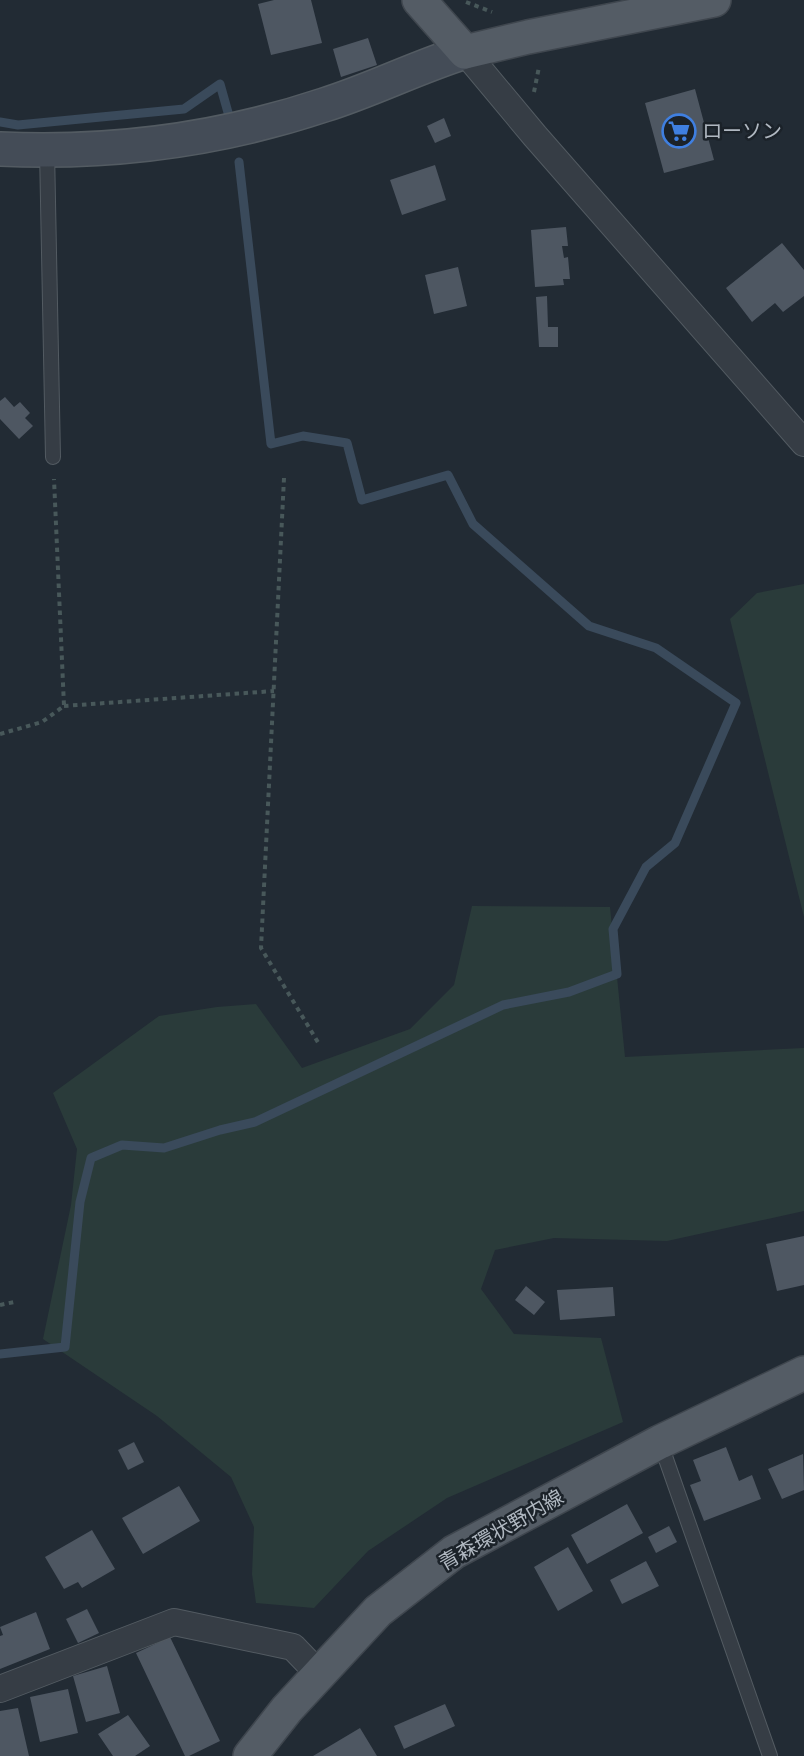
<svg xmlns="http://www.w3.org/2000/svg" width="804" height="1756" font-family="Helvetica,'Noto Sans JP',sans-serif">
<rect width="100%" height="100%" fill="#222b34"/>
<path fill="#2a3b3a" d="M804 584V917L730 619 757 593Z
M472 906 610 907 625 1057 804 1048V1211L667 1241 554 1238 495 1250 481 1289 514 1334 601 1338 623 1422 447 1498 368 1551 314 1608 256 1603 252 1574 254 1527 231 1477 157 1416 43 1339 71 1205 77 1149 53 1093 159 1016 217 1007 256 1004 302 1068 410 1029 454 985Z"/>
<g fill="none" stroke-linecap="round" stroke-linejoin="round">
<path stroke="#3a4a5b" stroke-width="9" d="M0 122 18 125 184 109 220 84 229 116
M0 1354 65 1347 80 1202 91 1158 122 1145 164 1148 220 1130 255 1122 503 1005 569 992 617 974 613 929 646 867 675 843 736 703 656 648 589 626 473 524 448 475 362 500 347 443 303 436 271 444 239 162"/>
</g>
<path fill="#4e5762" d="M274 0H311L322 43 271 55 258 4Z
M368 38 377 65 341 77 333 49Z
M695 89 714 160 664 173 645 103Z
M444 118 451 136 435 143 427 126Z
M435 165 446 200 402 215 390 180Z
M566 227 568 246H562L564 258 568 257 570 279H563L564 285 535 287 531 230Z
M782 243 804 270V296L783 312 775 303 752 322 726 288Z
M458 267 467 306 434 314 425 275Z
M547 296 548 327H558V347H539L536 297Z
M5 397 14 407 20 402 30 413 25 418 33 426 19 439 0 419V401Z
M804 1236V1285L777 1291 766 1244Z
M526 1286 545 1302 534 1315 515 1300Z
M613 1287 615 1316 560 1320 557 1290Z
M134 1442 144 1462 128 1470 118 1450Z
M726 1447 739 1481 752 1475 761 1499 704 1521 690 1485 701 1481 693 1460Z
M803 1454 804 1490 782 1499 768 1469Z
M179 1486 200 1521 143 1554 122 1518Z
M627 1504 643 1533 587 1564 571 1535Z
M669 1526 677 1542 656 1553 648 1537Z
M92 1530 115 1569 82 1588 78 1582 64 1589 45 1557Z
M568 1547 593 1591 558 1611 534 1567Z
M646 1561 659 1586 622 1604 610 1580Z
M87 1609 99 1633 78 1643 66 1619Z
M36 1612 50 1649 0 1669V1636L3 1635 0 1627Z
M170 1637 220 1741 189 1756H185L136 1653Z
M107 1666 120 1713 86 1722 73 1676Z
M68 1689 78 1733 40 1742 30 1697Z
M445 1704 455 1726 404 1749 394 1726Z
M18 1708 29 1756H0V1711Z
M128 1715 150 1746 135 1756H113L98 1734Z
M360 1728 377 1756H313Z"/>
<g fill="none" stroke-linecap="round" stroke-linejoin="round">
<defs>
<path id="lane" d="M47 150 53 457
M660 1442 770 1756"/>
<path id="street" d="M465 52 535 136 804 443
M0 1689 174 1622 293 1647 319 1674"/>
<path id="secondary" d="M0 149C110 154 219 140 324 105 372 90 417 67 465 52"/>
<path id="primary" d="M419 0 465 52 528 37 714 0
M250 1756 287 1709 378 1611 454 1552 660 1442 804 1373"/>
</defs>
<use href="#lane" stroke="#535b62" stroke-width="16"/>
<use href="#street" stroke="#535b62" stroke-width="28"/>
<use href="#secondary" stroke="#535b62" stroke-width="36"/>
<use href="#primary" stroke="#3f464e" stroke-width="36"/>
<path stroke="#48585a" stroke-width="4" stroke-dasharray="4.5 4.5" stroke-linecap="butt" d="M466 2 492 12
M534 92 539 67
M284 478 261 948 319 1044
M64 706 274 691
M0 734 42 722 64 706 54 479
M0 1305 14 1302"/>
<use href="#lane" stroke="#363d45" stroke-width="14"/>
<use href="#street" stroke="#363d45" stroke-width="26"/>
<use href="#secondary" stroke="#444c57" stroke-width="33"/>
<use href="#primary" stroke="#545c65" stroke-width="33"/>
</g>
<defs>
<symbol id="supermarket-ring" viewBox="-11 -11 22 22"><circle r="9.5" fill="#1b2229" stroke="#3f7fe0" stroke-width="1.5"/><path d="M-6-5.5h2.5l.6 2H6L4.5 2H-2.5L-4.4-4H-6ZM-1.5 3.2a1.3 1.3 0 1 0 .1 0ZM3 3.2a1.3 1.3 0 1 0 .1 0Z" fill="#3f7fe0"/></symbol>
</defs>
<g fill-rule="evenodd">
<use href="#supermarket-ring" x="660" y="112" width="38" height="38"/>
</g>
<g text-anchor="middle" dominant-baseline="central" stroke-width="5" stroke-linejoin="round" paint-order="stroke">
<g font-size="20" fill="#b0b8c1" stroke="#1b2229" text-anchor="start">
<text x="702" y="131">ローソン</text>
</g>
<g font-size="20" fill="#b0b8c1" stroke="#1b2229">
<text transform="translate(501 1530) rotate(-30)">青森環状野内線</text>
</g>
</g>
</svg>
